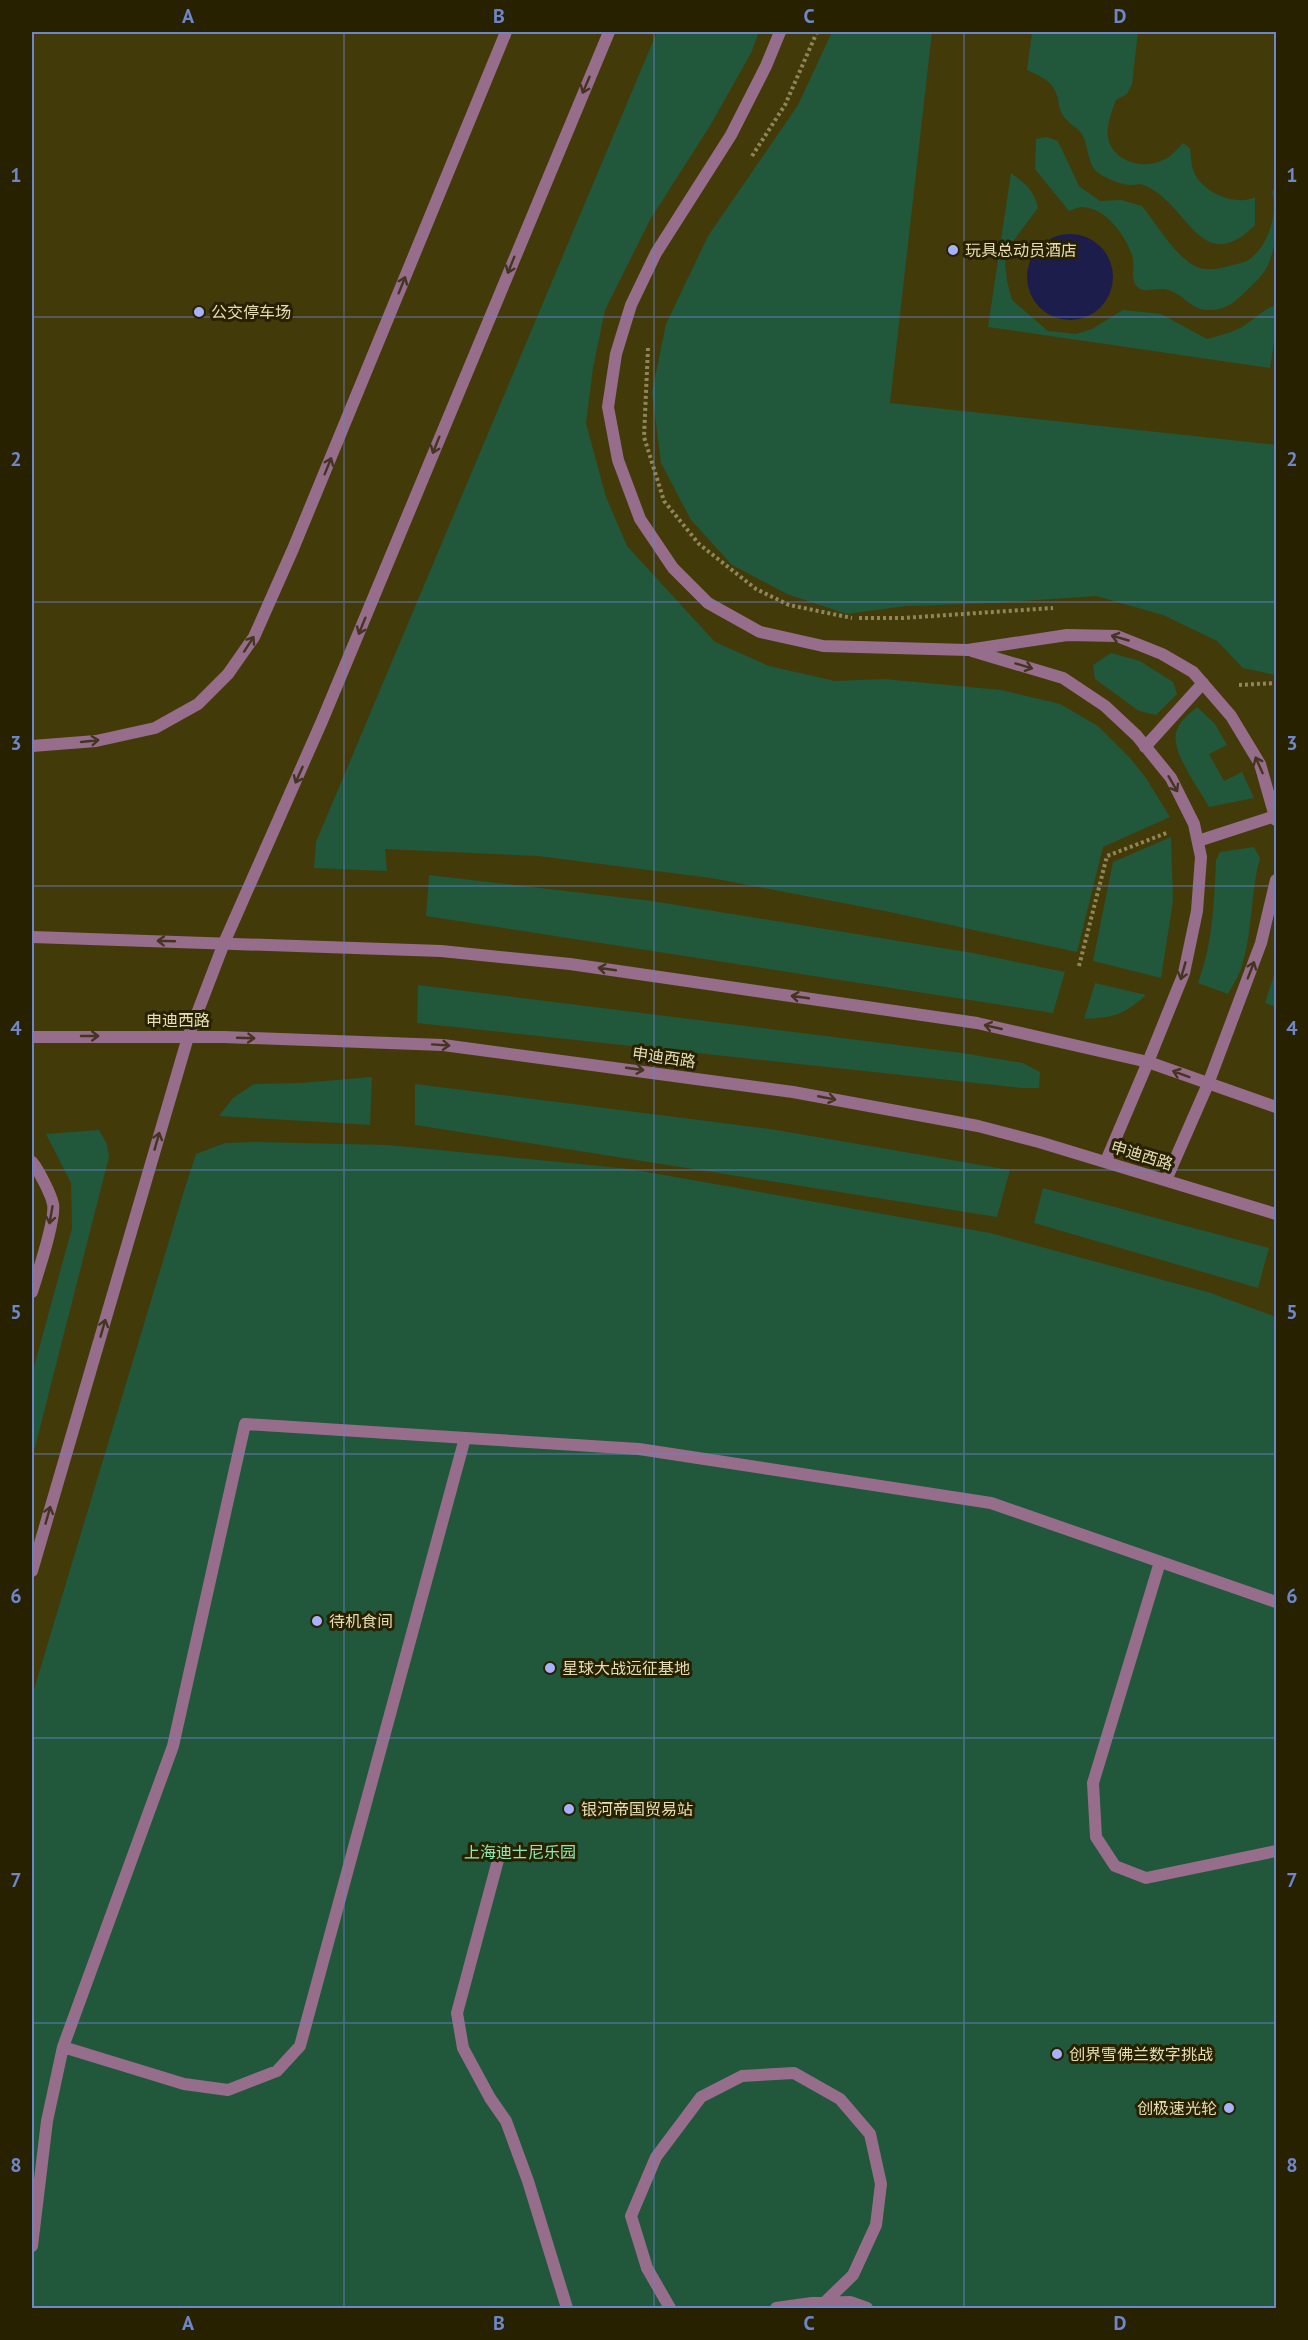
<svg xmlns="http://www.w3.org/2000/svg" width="1308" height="2340" font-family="'PT Sans','Noto Sans SC',sans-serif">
<rect width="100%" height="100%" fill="#433a09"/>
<path fill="#21573b" d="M657 32H759L751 53 711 124 650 220 605 310 593 368 586 423 606 497 627 546 715 642 769 666 835 681 884 679 1001 690 1060 704 1098 726 1130 758 1146 778 1170 817 1103 847 1077 952 885 911 711 878 538 856 385 849 387 871 314 868 316 842Z
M832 32H932L890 403 1276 445V675L1243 668 1217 641 1163 615 1096 596 996 603 906 606 847 614 787 594 732 565 691 520 661 463 652 392 666 324 708 236 798 105Z
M1032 32H1138L1132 84 1127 94 1116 100C1112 111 1106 125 1108 137 1112 162 1145 171 1165 159 1172 156 1178 148 1183 143L1190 148C1191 156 1191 165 1194 172 1202 192 1236 207 1255 197V225C1203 277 1189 209 1150 188 1139 182 1140 185 1129 185 1119 184 1102 177 1095 170 1088 162 1088 146 1083 136 1079 128 1069 124 1064 117 1060 111 1059 106 1058 99 1054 81 1042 77 1027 70Z
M1047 137 1058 141 1079 186 1100 201 1121 200 1142 206C1156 223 1176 258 1197 267 1206 271 1220 269 1229 266 1235 264 1245 263 1250 259 1269 244 1278 214 1272 192L1276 186C1277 213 1279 242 1267 267 1262 277 1251 286 1243 294 1232 305 1222 311 1206 310 1190 308 1185 296 1171 291 1160 286 1147 293 1140 289 1128 282 1136 266 1132 255 1125 235 1106 208 1082 207 1078 207 1072 210 1069 211L1035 169 1036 139Z
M1011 173C1026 184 1034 190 1038 208L1011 244 1005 263 1007 281 1012 300 1048 331 1076 334 1092 329 1123 310 1161 314 1207 339C1218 336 1230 333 1240 328 1253 321 1263 309 1276 305V328L1270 368 988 327Z
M1111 653 1140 661 1173 682 1177 694 1156 715 1139 711 1095 679 1093 665Z
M1197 707 1215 724 1227 745 1209 754 1224 781 1242 772 1254 798 1209 807C1200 790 1171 752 1176 733 1178 722 1189 714 1197 707Z
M1171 837 1173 901 1161 978 1093 961 1113 862Z
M1254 847 1260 858C1250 894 1253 933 1241 969 1238 978 1232 986 1228 994L1198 983C1213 943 1214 902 1216 860L1220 852Z
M429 875 652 901 973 953 1065 972 1053 1013 426 916Z
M1276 969V1007L1265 1003Z
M1095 983 1146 995C1122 1016 1115 1017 1084 1019Z
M418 985 962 1053 1023 1063 1040 1072 1039 1088H1022L417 1023Z
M372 1077 370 1125 219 1116 233 1098 254 1084 301 1083Z
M415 1084 770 1129 1010 1170 997 1217 415 1125Z
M99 1130 107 1144 109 1157 32 1459V1374L72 1228 71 1183 46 1134Z
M257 1142 388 1145 630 1169 990 1233 1211 1293 1276 1317V2308H32V1696L184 1191 196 1154 225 1143Z
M1043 1188 1269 1248 1258 1288 1034 1223Z"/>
<path fill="#1c1d4b" d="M1027 277a43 43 0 1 1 86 0a43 43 0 1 1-86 0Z"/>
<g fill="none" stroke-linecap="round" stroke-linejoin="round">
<path stroke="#8f8659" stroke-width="4" stroke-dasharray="3 3" stroke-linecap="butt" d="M752 156 785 105 817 32
M648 348 644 437 664 501 699 544 756 589 789 605 852 618
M859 618H903L1053 608
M1239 685 1276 683
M1079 966 1107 856 1169 832"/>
<path stroke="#966d8a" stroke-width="12" d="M780 32 766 66 731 135 656 253 631 305 616 354 608 407 618 460 640 519 673 568 708 603 760 632 823 646 968 650 1067 635 1117 636 1162 654 1193 672 1231 716 1260 764 1276 820
M972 651 1063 678 1105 706 1137 736 1171 778 1194 824 1201 857 1197 911 1184 973 1148 1062 1106 1161
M32 746 96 741 155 728 198 704 228 674 254 637 293 549 506 32
M1145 747 1203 683
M1198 841 1275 816
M32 1162C38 1169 51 1194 53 1204 56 1220 37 1275 32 1292
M1166 1180 1208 1084 1261 943 1276 880
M1160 1562 1093 1783 1096 1837 1115 1866 1146 1878 1276 1851
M32 1571 188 1037 224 943 322 721 609 32
M63 2047 184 2084 228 2090 277 2071 300 2046 465 1438
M32 2246 47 2121 63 2047 173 1746 245 1424 639 1449 991 1503 1276 1602"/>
<path stroke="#966d8a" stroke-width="12" d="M501 1849 457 2013 463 2048 490 2098 506 2121 528 2181 567 2308
M670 2308 647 2268 631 2216 656 2157 701 2097 742 2076 794 2073 840 2099 870 2134 881 2184 876 2225 853 2275 824 2303
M776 2308 812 2303 850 2302 867 2308"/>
<path stroke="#966d8a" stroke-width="12" d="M32 937 441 951 570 964 977 1023 1148 1062 1276 1107
M32 1037H224L443 1045 793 1092 978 1126 1039 1142 1276 1214"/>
</g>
<defs><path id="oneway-shaft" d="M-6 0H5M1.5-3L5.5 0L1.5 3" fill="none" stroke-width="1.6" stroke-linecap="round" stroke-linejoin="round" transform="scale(1.5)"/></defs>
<g stroke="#443422">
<use href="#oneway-shaft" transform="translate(586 85) rotate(113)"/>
<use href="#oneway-shaft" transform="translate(511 265) rotate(112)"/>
<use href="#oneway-shaft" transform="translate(402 285) rotate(-68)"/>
<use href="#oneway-shaft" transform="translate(436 445) rotate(112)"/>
<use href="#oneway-shaft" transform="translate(328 466) rotate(-68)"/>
<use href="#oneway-shaft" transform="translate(362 626) rotate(112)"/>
<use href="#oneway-shaft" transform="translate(1120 638) rotate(-164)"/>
<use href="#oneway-shaft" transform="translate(249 644) rotate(-57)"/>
<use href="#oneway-shaft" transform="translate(1024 666) rotate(17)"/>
<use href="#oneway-shaft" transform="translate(90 741) rotate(-6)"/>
<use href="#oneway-shaft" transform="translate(1259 765) rotate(-114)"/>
<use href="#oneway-shaft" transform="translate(299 775) rotate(114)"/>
<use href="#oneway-shaft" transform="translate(1173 784) rotate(60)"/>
<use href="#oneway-shaft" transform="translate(166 941) rotate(-178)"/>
<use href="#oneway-shaft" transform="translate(607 969) rotate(-172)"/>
<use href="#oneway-shaft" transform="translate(1251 970) rotate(-69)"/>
<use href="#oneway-shaft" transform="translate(1183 971) rotate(106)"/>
<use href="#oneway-shaft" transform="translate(800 997) rotate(-172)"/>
<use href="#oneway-shaft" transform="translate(993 1027) rotate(-167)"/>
<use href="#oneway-shaft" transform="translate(90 1036)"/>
<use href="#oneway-shaft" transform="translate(246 1038) rotate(2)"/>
<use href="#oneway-shaft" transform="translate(441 1045) rotate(4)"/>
<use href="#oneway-shaft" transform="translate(635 1069) rotate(8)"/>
<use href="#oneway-shaft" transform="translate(1181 1074) rotate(-160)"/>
<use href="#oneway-shaft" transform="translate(827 1098) rotate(11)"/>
<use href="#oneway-shaft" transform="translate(157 1141) rotate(-74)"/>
<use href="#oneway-shaft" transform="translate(51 1215) rotate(100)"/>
<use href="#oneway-shaft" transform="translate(103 1328) rotate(-74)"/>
<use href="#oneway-shaft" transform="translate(48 1515) rotate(-74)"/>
</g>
<path fill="none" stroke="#6d87ca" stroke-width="1.5" stroke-opacity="0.55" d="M344 32V2308M654 32V2308M964 32V2308M32 317H1276M32 602H1276M32 886H1276M32 1170H1276M32 1454H1276M32 1738H1276M32 2023H1276"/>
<g fill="#a7b1fc" stroke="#282100" stroke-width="2">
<circle cx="953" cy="250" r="6"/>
<circle cx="199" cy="312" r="6"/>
<circle cx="317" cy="1621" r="6"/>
<circle cx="550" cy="1668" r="6"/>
<circle cx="569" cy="1809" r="6"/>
<circle cx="1057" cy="2054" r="6"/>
<circle cx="1229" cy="2108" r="6"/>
</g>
<g text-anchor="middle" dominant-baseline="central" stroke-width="6" stroke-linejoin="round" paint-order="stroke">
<g font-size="16" fill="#e5ddb4" stroke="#282100" text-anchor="start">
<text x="965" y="250">玩具总动员酒店</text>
<text x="211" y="312">公交停车场</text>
<text x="329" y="1621">待机食间</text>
<text x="562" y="1668">星球大战远征基地</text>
<text x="581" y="1809">银河帝国贸易站</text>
<text x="1069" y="2054">创界雪佛兰数字挑战</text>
<text x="1217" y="2108" text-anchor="end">创极速光轮</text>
</g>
<g font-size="16" fill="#e5ddb4" stroke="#282100">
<text x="178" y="1020">申迪西路</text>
<text transform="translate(664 1057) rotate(8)">申迪西路</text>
<text transform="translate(1142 1155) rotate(17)">申迪西路</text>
</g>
<g font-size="16" fill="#8de8b4" stroke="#282100">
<text x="520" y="1852">上海迪士尼乐园</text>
</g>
</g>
<rect width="1308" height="2340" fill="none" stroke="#282100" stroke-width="66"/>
<rect x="33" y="33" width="1242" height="2274" fill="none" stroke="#6d87ca" stroke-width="2"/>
<g font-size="20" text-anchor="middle" font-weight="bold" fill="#6d87ca">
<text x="188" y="23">A</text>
<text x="499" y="23">B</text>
<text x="809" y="23">C</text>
<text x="1120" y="23">D</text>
<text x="16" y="182">1</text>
<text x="1292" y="182">1</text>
<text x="16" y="466">2</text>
<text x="1292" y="466">2</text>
<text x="16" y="750">3</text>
<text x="1292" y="750">3</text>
<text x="16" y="1035">4</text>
<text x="1292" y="1035">4</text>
<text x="16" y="1319">5</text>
<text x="1292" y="1319">5</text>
<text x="16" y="1603">6</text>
<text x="1292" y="1603">6</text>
<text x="16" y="1887">7</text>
<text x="1292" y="1887">7</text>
<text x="16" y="2172">8</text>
<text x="1292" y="2172">8</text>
<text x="188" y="2330">A</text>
<text x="499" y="2330">B</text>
<text x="809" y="2330">C</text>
<text x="1120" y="2330">D</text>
</g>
</svg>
